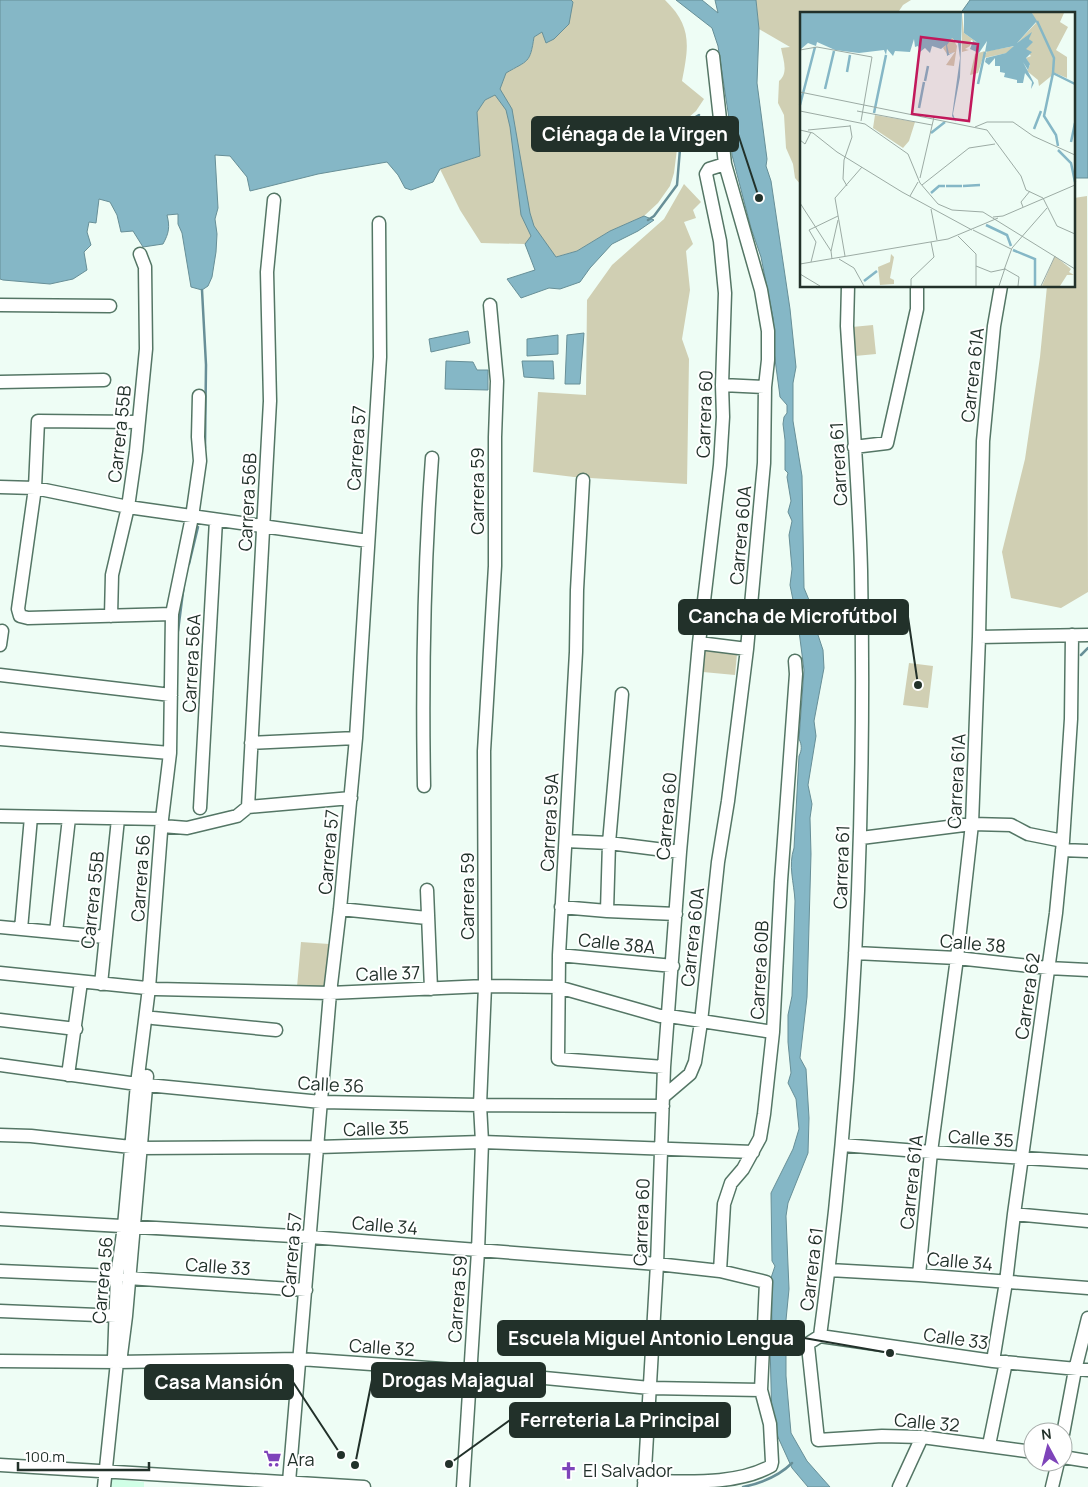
<svg xmlns="http://www.w3.org/2000/svg" width="1088" height="1487" font-family="Manrope,sans-serif">
<rect width="100%" height="100%" fill="#eefdf5"/>
<path fill="#d0ffe6" d="M112 1479 144 1482V1487H111Z"/>
<path fill="#d0cfb3" d="M571 0H665C692 26 689 46 682 81L704 99 696 111 680 125 674 173 670 186 658 203 644 216 610 231 577 251 555 257 536 270 525 244 481 243 460 210 440 169 480 156 477 112 485 100 498 93 506 73C527 61 531 63 534 37L542 32 546 43 573 3Z
M756 0H911L903 5 897 14H802V186L795 178 793 164 786 148 784 115 778 103 779 81C789 73 783 59 781 48L790 47 759 29Z
M684 184 701 202 693 210 696 218 684 222 693 244 686 251 690 290 682 339 689 359 687 484 574 477 533 472 538 392 586 395 587 300 612 265 664 219Z
M1087 196 1088 592 1061 608 1011 598 1002 552 1025 459 1040 357 1047 286H1074V198Z
M873 325 876 354 855 356 852 327Z
M705 651 737 654 735 675 703 672Z
M909 663 933 666 928 708 903 705Z
M301 942 329 944 326 989 297 987Z"/>
<path fill="#85b7c6" stroke="#678f97" d="M0 0H571L573 2 569 24 554 39 546 43 542 32 534 37C530 64 528 60 506 73L500 89 512 109 530 213 534 226 556 257 577 251 610 231 644 216 654 220 638 231 612 244 590 268 580 282 560 289 549 288 521 298 507 279 535 270 525 244 531 236 521 215 510 127 506 110 495 95 485 100 477 112 480 156 440 169 433 182 411 190 405 188 398 175 387 162 318 174 250 191 247 177 230 156 215 155 218 208 215 219 217 234 216 252 212 277 208 286 202 290 191 287 182 233 178 224V214L167 215C170 227 169 233 163 244L143 247 133 231 121 232 117 215 110 202 99 199 96 223 89 222 87 232 91 245 84 252 87 270 73 279 50 284 3 280 0 279Z
M676 0H702L718 13 715 0H756L759 29 757 83 767 159 766 166 771 181 790 309 796 367 793 383V421L802 476 804 588 809 600 806 614 816 629 823 650 824 668 814 721 816 736 808 785 812 804 810 818 811 854 807 997 800 1058 806 1069 809 1118 808 1153 788 1203 786 1216 789 1289 786 1320V1376L791 1433 807 1461 830 1487H808L792 1468 772 1424 770 1344 772 1324 771 1278 775 1266 772 1261 771 1193 793 1149 799 1129 796 1099 788 1083 791 1073 788 1042V1015L792 996 795 901C794 882 788 866 794 848L799 756C802 750 802 745 799 739L804 670 799 631 794 613V605L790 585 792 569 789 535 792 521 788 512 791 501 787 477 788 473 785 470V440L783 424 784 417 787 413V405L780 397 779 389 774 352 773 318 761 257 751 228 732 155 730 125 718 46 712 28Z
M970 0H1088V178H1076L1074 176V14H960Z
M468 331 470 343 431 352 429 339Z
M584 333 580 384H565L567 335Z
M558 335V354L527 356V339Z
M446 361 473 362 477 370H488V390L445 389Z
M522 361H553L554 379 524 377Z"/>
<g fill="none" stroke-linecap="round" stroke-linejoin="round">
<path stroke="#678f97" stroke-width="2.5" d="M648 220 654 216 677 185 681 137 687 122 699 115
M202 290 206 365 205 448
M189 564 198 527
M178 631 184 584
M1081 655 1088 648
M743 1487C762 1483 779 1476 792 1463"/>
<defs>
<path id="minor" d="M0 305 110 306
M0 382 104 380
M722 385 765 387
M138 422 38 421 35 488 18 609 20 616 28 618 172 614
M854 447 887 443 917 309V286
M583 480 577 590 576 652 559 955 558 1059 664 1067
M0 487 35 488 128 507 368 541
M111 616 112 575 128 507 136 451 146 349 145 267 140 254
M979 637 1088 635
M699 643 747 649
M0 645 2 631
M0 675 171 695
M0 739 170 753
M251 743 356 738
M424 786C422 677 424 567 432 458
M248 807 270 401 267 272 274 200
M200 808 216 520
M0 816 162 819
M162 826 187 828 237 816 248 807 351 798
M861 838 972 824 1011 825 1028 834 1063 841
M566 841 609 843 680 852
M1062 850 1088 851
M427 890 431 989
M561 907 607 911 676 914
M340 909 427 918
M607 911 609 843 622 694
M0 927 105 937
M21 929 31 817
M56 932 69 818
M855 953 957 958 1048 968 1088 970
M559 955 673 966
M0 973 156 989 330 993 485 986 558 987 660 1016H669L773 1032
M101 984 118 819
M153 1018 276 1030
M0 1020 76 1029
M0 1065 137 1084 321 1102 480 1105 663 1106
M68 1075 81 982
M663 1097 690 1074 695 1062 701 1022 718 862 728 801 747 649 764 463 765 387 768 360V331L761 290 725 164 713 56
M0 1135 31 1136 140 1148 318 1147 482 1142 753 1152
M842 1145 931 1152 1088 1162
M1014 1214 1088 1221
M0 1219 310 1237 657 1264 720 1271 766 1282 761 1390 770 1424 772 1462 771 1466C735 1486 684 1481 644 1481
M829 1270 919 1275 1088 1288
M0 1271 117 1276
M720 1271 724 1204 731 1183 743 1169 760 1138 764 1114 773 1032 781 881 796 674 795 661
M919 1275 931 1152 957 958 972 824 979 637 983 441 994 326 1001 286
M128 1278 306 1290
M0 1311 122 1316
M820 1336C854 1083 866 826 861 570 859 489 852 407 847 326L848 286
M820 1336 809 1343 808 1346 818 1440 882 1436 922 1437 1033 1452
M820 1336 993 1361 1088 1370
M0 1361 117 1362 300 1359 471 1371 650 1388 761 1390
M993 1361 1006 1282 1014 1214 1056 913 1063 841 1071 719 1072 635
M117 1362 114 1358 117 1276 124 1226 137 1084 149 988 162 819 170 753 172 614 192 517 200 461 198 437 199 396
M1063 1434 1075 1370 1088 1318
M989 1445 1006 1362
M1063 1457 1088 1461
M0 1465 364 1487
M289 1482 330 993 340 909 356 738 380 357 379 223
M104 1487 117 1362 121 1355 126 1316 147 1076
M463 1487 478 1251 482 1142 480 1105 485 986 484 751 495 566V437L497 381 490 305
M644 1487 657 1264 664 1067 680 852 699 643 720 465 723 417 722 385 725 293 720 241 706 174 709 169 725 164
M899 1487 922 1437
M1052 1487 1058 1462"/>
</defs>
<use href="#minor" stroke="#547665" stroke-width="15"/>
<use href="#minor" stroke="#fff" stroke-width="12"/>
</g>
<defs>
<symbol id="supermarket-bare" viewBox="-9 -9 18 18"><path d="M-6-5.5h2.5l.6 2H6L4.5 2H-2.5L-4.4-4H-6ZM-1.5 3.2a1.3 1.3 0 1 0 .1 0ZM3 3.2a1.3 1.3 0 1 0 .1 0Z" fill="#7e44ba" stroke="#fff" stroke-width="2.5" paint-order="stroke"/></symbol>
<symbol id="church-bare" viewBox="-9 -9 18 18"><path d="M-1.2-6h2.4v3.5h3.3v2.4h-3.3V6h-2.4V-.1h-3.3v-2.4h3.3Z" fill="#7e44ba" stroke="#fff" stroke-width="2.5" paint-order="stroke"/></symbol>
</defs>
<g fill-rule="evenodd">
<use href="#supermarket-bare" x="260" y="1446" width="25" height="25"/>
<use href="#church-bare" x="556" y="1458" width="25" height="25"/>
</g>
<g text-anchor="middle" dominant-baseline="central" stroke-width="4" stroke-linejoin="round" paint-order="stroke">
<g font-size="18" fill="#22312a" stroke="#fff">
<text transform="translate(972 375) rotate(-84)">Carrera 61A</text>
<text transform="translate(704 414) rotate(-88)">Carrera 60</text>
<text transform="translate(119 434) rotate(-84)">Carrera 55B</text>
<text transform="translate(356 448) rotate(-86)">Carrera 57</text>
<text transform="translate(838 464) rotate(-93)">Carrera 61</text>
<text transform="translate(477 491) rotate(-90)">Carrera 59</text>
<text transform="translate(247 502) rotate(-87)">Carrera 56B</text>
<text transform="translate(740 535) rotate(-85)">Carrera 60A</text>
<text transform="translate(191 663) rotate(-87)">Carrera 56A</text>
<text transform="translate(956 781) rotate(-87)">Carrera 61A</text>
<text transform="translate(666 816) rotate(-85)">Carrera 60</text>
<text transform="translate(549 822) rotate(-87)">Carrera 59A</text>
<text transform="translate(328 852) rotate(-85)">Carrera 57</text>
<text transform="translate(841 867) rotate(-88)">Carrera 61</text>
<text transform="translate(140 878) rotate(-86)">Carrera 56</text>
<text transform="translate(467 896) rotate(-90)">Carrera 59</text>
<text transform="translate(92 900) rotate(-84)">Carrera 55B</text>
<text transform="translate(692 937) rotate(-84)">Carrera 60A</text>
<text transform="translate(617 943) rotate(6)">Calle 38A</text>
<text transform="translate(973 943) rotate(5)">Calle 38</text>
<text transform="translate(759 970) rotate(-87)">Carrera 60B</text>
<text transform="translate(388 973) rotate(-2)">Calle 37</text>
<text transform="translate(1027 996) rotate(-82)">Carrera 62</text>
<text transform="translate(331 1084) rotate(3)">Calle 36</text>
<text transform="translate(376 1128) rotate(-2)">Calle 35</text>
<text transform="translate(981 1138) rotate(4)">Calle 35</text>
<text transform="translate(911 1182) rotate(-84)">Carrera 61A</text>
<text transform="translate(641 1222) rotate(-88)">Carrera 60</text>
<text transform="translate(385 1225) rotate(5)">Calle 34</text>
<text transform="translate(291 1255) rotate(-85)">Carrera 57</text>
<text transform="translate(960 1261) rotate(5)">Calle 34</text>
<text transform="translate(218 1266) rotate(4)">Calle 33</text>
<text transform="translate(811 1269) rotate(-83)">Carrera 61</text>
<text transform="translate(102 1280) rotate(-85)">Carrera 56</text>
<text transform="translate(457 1299) rotate(-86)">Carrera 59</text>
<text transform="translate(956 1338) rotate(8)">Calle 33</text>
<text transform="translate(382 1347) rotate(4)">Calle 32</text>
<text transform="translate(927 1422) rotate(5)">Calle 32</text>
</g>
<g font-size="18" fill="#22312a" stroke="#fff" text-anchor="start">
<text x="287" y="1459">Ara</text>
<text x="583" y="1470">El Salvador</text>
</g>
</g>
<g transform="translate(800 12)">
<rect width="275" height="275" fill="#eefdf5"/>
<path d="M162 1 164 21 178 31 171 28 170 34 165 37 169 38 162 40ZM232 1H264L260 10 268 15 256 38 267 45V66L255 61 239 74 238 68 227 59 230 53 226 46 231 44 225 37 232 30 229 27 230 22 217 31 236 11ZM152 25 157 34 154 54 146 53 155 40 147 42 143 36ZM215 34 207 41 184 46 187 39ZM185 39 178 61 170 63 175 42ZM75 103 115 110 109 129 103 136 73 116ZM91 242 94 245 90 266 94 268V272L80 273 78 255 90 250ZM255 244 271 257 269 260 274 263H267L260 274H242Z" fill="#d0cfb3"/>
<path d="M0 1H162L160 65 153 102 156 110 152 104 160 46 158 31 152 26 147 33 149 42 154 40 147 44 146 33 141 37 132 34 130 41 125 36 120 40 118 34 115 35 114 27 110 40 95 39 93 44 87 37 86 43 84 38 59 41 35 38 17 30 16 34 8 31 1 37ZM164 1H232L237 9 217 31 232 20 229 27 233 30 226 37 232 40 226 46 230 52 228 58 223 50 234 71 231 77 232 70 225 61 223 71H217V68L204 65 205 61 200 60V54H195V46L189 53 185 50 186 46 206 41 214 34 185 40 187 29 179 41 170 37 173 29 178 31 164 21Z" fill="#85b7c6"/>
<path fill="none" stroke="#85b7c6" stroke-width="2.5" d="M237 9 254 46 253 61 275 72M47 60 50 43M253 61 244 104 256 123 258 134M125 69 128 54M178 72 185 40M25 77 34 39M0 93 15 35M119 96 124 70M74 101 86 43M234 117 241 99M131 121 145 110M271 130 275 111M258 138 271 151 275 170M146 174H162M163 174 180 173M131 181 139 174H145M186 213 207 223 211 234M213 238 235 247V274M64 269 77 259"/>
<path fill="none" stroke="#9caba4" stroke-width="1" d="M0 38 17 35 72 45 61 109M0 80 187 118 221 164 226 178 243 186 257 214 275 222M0 99 65 112 108 142 120 171 138 192 152 198 183 200 275 257M57 99 132 113M175 115 187 110H213L233 124 275 143M0 118 13 121 37 140 102 180 172 218M8 118 50 114M0 128 5 132 11 120M120 166 134 105M122 173 169 136 195 132M47 174 43 167 44 148 52 125 50 113M110 184 118 170M0 191 31 239 32 247M223 195 221 190 230 179M131 197 137 228M193 205 203 204 275 173M173 218 211 237M158 224 176 242V274M131 230 134 245M31 239 38 208M45 244 35 186 62 155M39 247 54 256 64 274M11 250 16 230 9 218 38 204M0 252 148 227 198 206M176 254 191 260 205 257 219 265 218 274M204 258 212 236 247 196M0 262 20 274M111 274V267L134 245M199 274 205 256M241 274 255 244"/>
<path fill="#c2185b" fill-opacity="0.15" stroke="#c2185b" stroke-width="2.5" d="M121 25 178 32 169 109 112 102Z"/>
<rect width="275" height="275" fill="none" stroke="#22312a" stroke-width="2.5"/>
</g>
<path fill="none" stroke="#22312a" stroke-width="2" d="M759 198L738 134M918 685L908 617M890 1353L804 1338M355 1465L372 1380M341 1455L293 1382M449 1464L510 1420"/>
<g fill="#22312a" stroke="#fff" stroke-width="2">
<circle cx="759" cy="198" r="5"/>
<circle cx="918" cy="685" r="5"/>
<circle cx="890" cy="1353" r="5"/>
<circle cx="355" cy="1465" r="5"/>
<circle cx="341" cy="1455" r="5"/>
<circle cx="449" cy="1464" r="5"/>
</g>
<g fill="#22312a" stroke="#22312a" stroke-width="2">
<rect x="532" y="117" width="206" height="34" rx="5"/>
<rect x="679" y="600" width="229" height="34" rx="5"/>
<rect x="498" y="1321" width="306" height="34" rx="5"/>
<rect x="372" y="1363" width="173" height="34" rx="5"/>
<rect x="145" y="1365" width="148" height="34" rx="5"/>
<rect x="510" y="1403" width="220" height="34" rx="5"/>
</g>
<g font-size="19" text-anchor="middle" font-weight="bold" fill="#fff">
<text x="635" y="141">Ciénaga de la Virgen</text>
<text x="793" y="623">Cancha de Microfútbol</text>
<text x="651" y="1345">Escuela Miguel Antonio Lengua</text>
<text x="458" y="1387">Drogas Majagual</text>
<text x="219" y="1389">Casa Mansión</text>
<text x="620" y="1427">Ferreteria La Principal</text>
</g>
<g transform="translate(1048 1447) rotate(353)"><circle r="24" fill="#ffffff" stroke="#a7adaa"/>
<path d="M0-4L9 19L0 12L-9 19Z" fill="#7e44ba"/>
<text y="-8" font-size="14" font-weight="bold" text-anchor="middle" fill="#22312a">N</text>
</g>
<path d="M18 1462v8h131v-8" fill="none" stroke="#22312a" stroke-width="2.5"/>
<text x="25" y="1462" font-size="15" fill="#22312a" stroke="#ffffff" stroke-width="4" paint-order="stroke">100 m</text>
</svg>
